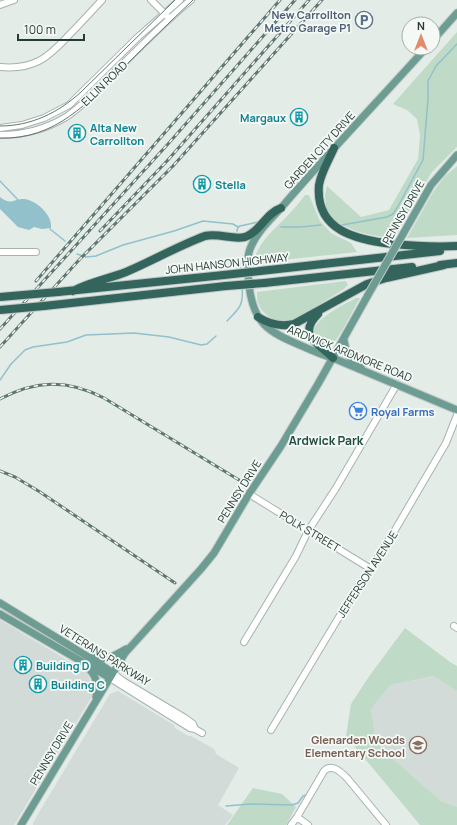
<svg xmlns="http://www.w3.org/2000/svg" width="457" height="825" font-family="Manrope,sans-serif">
<rect width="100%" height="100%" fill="#e4ece8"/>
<path fill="#d2dbd7" d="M0 620 87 672 94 693 14 825H0Z
M435 676 457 691V807L441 801 383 750 376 741 371 708 390 685Z
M118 691 174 725 175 728 188 736H191L214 749 216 754 239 768 218 805 233 815 225 825H33V823L44 804 110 694Z"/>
<path fill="#bfdac7" d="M457 32V147L432 172 417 197 394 238C370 236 346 231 327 214L325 195 327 186 361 217 389 210 418 159 420 135 417 119 407 110 393 104Z
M457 166V235L407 238 433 192 445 176Z
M305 195H309L320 221 331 233 351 243 357 252 253 263C258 242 274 230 288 215 294 209 300 202 305 195Z
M346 281 348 285 344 289 294 320C281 323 265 319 259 305 257 301 257 296 257 292Z
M356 298H360L342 331 333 344C327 344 320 343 316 338 304 323 345 304 356 298Z
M405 628 450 662 457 666V691L434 676 390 685 371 709 376 741 383 750 441 801 457 807V825H420L346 736 351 704 370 675Z
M253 788 282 794 296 807 286 825H227Z"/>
<path fill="#92c0cb" d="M0 197C12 206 12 199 24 199 36 200 53 215 51 228L42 229 34 227 29 230 18 227 0 209Z"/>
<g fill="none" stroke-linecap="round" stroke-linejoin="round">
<path stroke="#92c0cb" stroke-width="1.5" d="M0 181 19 201
M342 225 387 217 393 214 397 208 423 160 428 99V81L436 66 457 44
M281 227H300L321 225
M50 229 65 241
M237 231 238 227 240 226 258 222
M77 254 86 257 96 256 123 245 174 231 203 221 233 224 238 227
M240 262 241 270
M227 321C239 309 244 305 242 288
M0 380 11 364 25 350 33 347 67 342 86 335 134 333 169 337 201 345 207 344 216 336
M226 806 250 804 292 805 298 803 303 796 307 795"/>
<defs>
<path id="minor" d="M151 0 167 16
M0 5 14 0
M0 67C34 70 48 58 70 34 81 23 91 12 102 0
M0 128 22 125 44 118 69 105 138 37 180 0
M0 135C24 135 46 129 66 117 83 106 96 91 109 78 136 51 162 24 191 0
M0 252H36
M249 494 371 569
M454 626 457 628
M244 642 296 556 308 531 336 488 397 384
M113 673 123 681 185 718 193 724 195 729
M110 678 190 728 195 729 202 733
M271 730 354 592 373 565 395 530 446 443 457 415
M297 817 308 825
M291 825 297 817 324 771C332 763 341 772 347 778L386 825"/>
<path id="major" d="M433 40 457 13
M426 48C380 99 332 149 287 201 275 216 257 230 250 249 246 260 248 272 249 285 253 323 268 332 302 346 313 351 322 355 333 358L457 410
M403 234 431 185 457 155
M344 340 347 355 361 366
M0 603 103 666 113 673
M0 614 110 678
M93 657C105 662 116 655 126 649
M86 666C96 675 99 684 96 697
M21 825 125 653 201 569 214 553 249 494 281 446 318 384 368 295"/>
<path id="highway" d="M334 148C329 160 321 172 319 185 315 231 357 240 393 244 414 246 435 247 457 246
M440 265 457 263
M260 271 440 251
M264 283 412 267
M73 291C90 282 108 279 126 272 152 261 178 246 205 236 219 233 233 240 245 237 260 232 266 213 281 208
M58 292 224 275
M44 306 226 286
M318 314C296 336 320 344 333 358
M258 317C269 324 281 327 294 324L367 284 386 278 444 265"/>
</defs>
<use href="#minor" stroke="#a7b3af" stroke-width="8"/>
<use href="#major" stroke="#c2c8c7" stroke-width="9"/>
<use href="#highway" stroke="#c2c8c7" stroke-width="10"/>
<use href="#minor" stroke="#fff" stroke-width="6"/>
<use href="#major" stroke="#6d9c92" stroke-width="7"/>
<use href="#highway" stroke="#34655c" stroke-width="8"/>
<path stroke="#607771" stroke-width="1" d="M0 126C31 126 58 113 81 92L175 0
M0 138C56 140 88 102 125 66 147 44 170 22 193 0"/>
<defs>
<path id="rail" d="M100 231 167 161 309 0
M36 281 280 0
M0 329 168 144 295 0
M0 347 79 260 173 166 322 0
M0 399C36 380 67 379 104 398L239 480
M0 471 15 477 40 492 175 583"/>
</defs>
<use href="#rail" stroke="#607771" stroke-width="3"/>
<use href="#rail" stroke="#f4f9f6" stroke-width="1.5" stroke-dasharray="4.5" stroke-linecap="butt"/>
<defs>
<path id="major-bridge" d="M368 295 403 234"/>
<path id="highway-bridge" d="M224 275 260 271
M226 286 264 283
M0 297 58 292
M0 310 44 306"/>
</defs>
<use href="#major-bridge" stroke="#c2c8c7" stroke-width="9" stroke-linecap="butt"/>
<use href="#highway-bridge" stroke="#c2c8c7" stroke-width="10" stroke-linecap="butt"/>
<use href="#major-bridge" stroke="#6d9c92" stroke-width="7"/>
<use href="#highway-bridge" stroke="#34655c" stroke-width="8"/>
</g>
<defs>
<symbol id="parking-ring" viewBox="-11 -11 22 22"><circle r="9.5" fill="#f4f9f6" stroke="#5c6f8a" stroke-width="1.5"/><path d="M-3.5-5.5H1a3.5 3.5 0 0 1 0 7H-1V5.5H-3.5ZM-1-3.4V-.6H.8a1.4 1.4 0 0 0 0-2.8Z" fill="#5c6f8a"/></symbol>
<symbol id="building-ring" viewBox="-11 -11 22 22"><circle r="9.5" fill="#f4f9f6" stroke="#0f9aa8" stroke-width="1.5"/><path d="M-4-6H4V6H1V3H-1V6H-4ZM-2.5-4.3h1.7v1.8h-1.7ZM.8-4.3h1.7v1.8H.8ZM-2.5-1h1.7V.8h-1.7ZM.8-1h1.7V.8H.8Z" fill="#0f9aa8"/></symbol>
<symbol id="supermarket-ring" viewBox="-11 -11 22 22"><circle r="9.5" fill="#f4f9f6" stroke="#3f7fe0" stroke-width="1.5"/><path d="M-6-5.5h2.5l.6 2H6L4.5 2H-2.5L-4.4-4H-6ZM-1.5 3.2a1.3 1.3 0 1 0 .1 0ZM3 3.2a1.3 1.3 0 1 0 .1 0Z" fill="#3f7fe0"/></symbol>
<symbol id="school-ring" viewBox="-11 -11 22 22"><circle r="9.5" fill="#f4f9f6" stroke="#8d6e63" stroke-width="1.5"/><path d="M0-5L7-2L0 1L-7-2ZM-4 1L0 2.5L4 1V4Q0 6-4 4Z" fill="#8d6e63"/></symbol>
</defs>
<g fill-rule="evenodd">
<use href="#parking-ring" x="354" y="10" width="20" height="20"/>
<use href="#building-ring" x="289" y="107" width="20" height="20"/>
<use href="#building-ring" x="67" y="123" width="20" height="20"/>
<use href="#building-ring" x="192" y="174" width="20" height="20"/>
<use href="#supermarket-ring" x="348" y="401" width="20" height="20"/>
<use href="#building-ring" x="13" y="655" width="20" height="20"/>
<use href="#building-ring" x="28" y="674" width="20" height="20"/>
<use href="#school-ring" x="408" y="735" width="20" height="20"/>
</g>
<g text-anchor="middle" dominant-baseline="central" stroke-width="3.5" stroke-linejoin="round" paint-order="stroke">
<g font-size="11" font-weight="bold" fill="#4e5e75" stroke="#f4f9f6" text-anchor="end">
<text x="351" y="14">New Carrollton<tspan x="351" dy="13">Metro Garage P1</tspan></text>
</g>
<g font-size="11" fill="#253b36" stroke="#f4f9f6">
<text transform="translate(104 83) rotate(-44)">ELLIN ROAD</text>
<text transform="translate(319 150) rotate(-48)">GARDEN CITY DRIVE</text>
<text transform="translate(403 212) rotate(-60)">PENNSY DRIVE</text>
<text transform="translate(227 263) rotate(-6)">JOHN HANSON HIGHWAY</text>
<text transform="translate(350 353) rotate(22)">ARDWICK ARDMORE ROAD</text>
<text transform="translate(239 491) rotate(-58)">PENNSY DRIVE</text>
<text transform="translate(310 531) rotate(31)">POLK STREET</text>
<text transform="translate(367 574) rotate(-57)">JEFFERSON AVENUE</text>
<text transform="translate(105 655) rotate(32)">VETERANS PARKWAY</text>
<text transform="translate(51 753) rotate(-59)">PENNSY DRIVE</text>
</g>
<g font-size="11" font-weight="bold" fill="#0d838f" stroke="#f4f9f6" text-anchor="start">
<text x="286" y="117" text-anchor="end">Margaux</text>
<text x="90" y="127">Alta New<tspan x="90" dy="13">Carrollton</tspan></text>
<text x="215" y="184">Stella</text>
<text x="36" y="665">Building D</text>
<text x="51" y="684">Building C</text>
</g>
<g font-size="11" font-weight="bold" fill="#366cbe" stroke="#f4f9f6" text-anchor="start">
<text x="371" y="411">Royal Farms</text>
</g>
<g font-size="11" font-weight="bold" fill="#785e54" stroke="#f4f9f6" text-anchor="end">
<text x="405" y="739">Glenarden Woods<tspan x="405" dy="13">Elementary School</tspan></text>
</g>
<g font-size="12" font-weight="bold" fill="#234b43" stroke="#f4f9f6">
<text x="326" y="440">Ardwick Park</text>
</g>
</g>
<g transform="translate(421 36)"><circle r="19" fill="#f4f9f6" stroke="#a1ada9"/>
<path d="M0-3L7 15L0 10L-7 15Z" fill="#e38b6a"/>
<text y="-6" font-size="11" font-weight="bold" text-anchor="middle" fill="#253b36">N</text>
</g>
<path d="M18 34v6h66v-6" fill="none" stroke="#253b36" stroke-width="2"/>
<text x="24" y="34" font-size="12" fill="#253b36" stroke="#f4f9f6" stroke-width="3" paint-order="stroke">100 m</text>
</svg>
